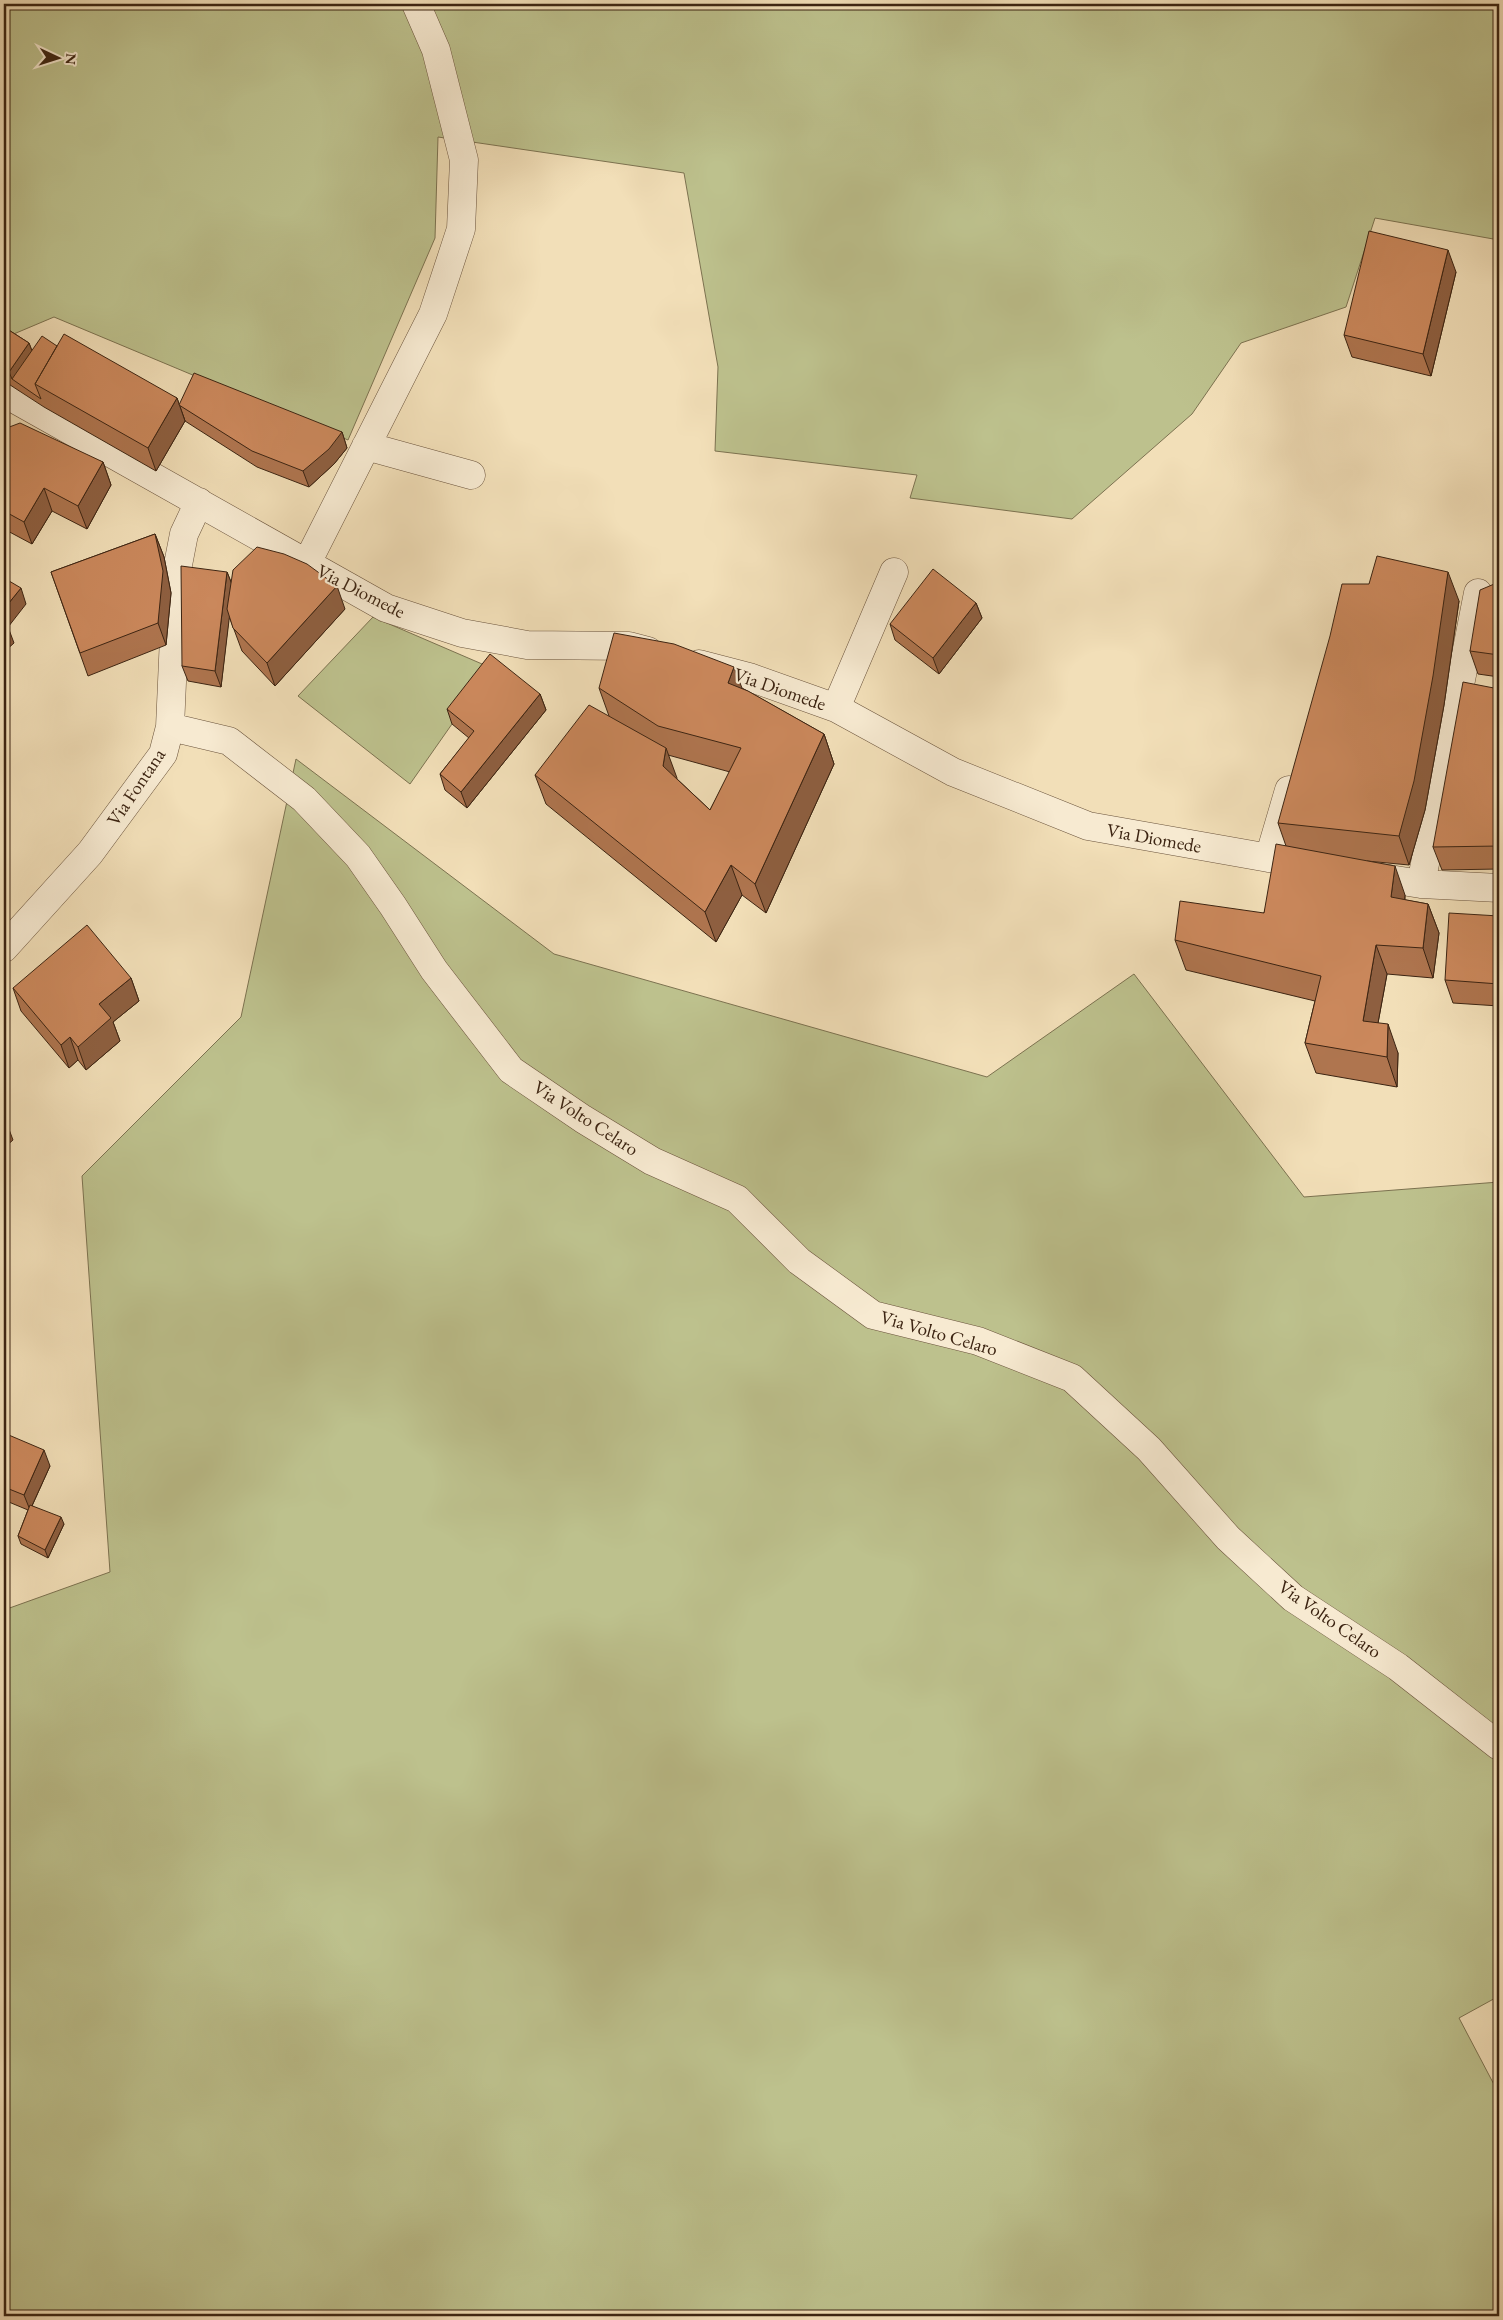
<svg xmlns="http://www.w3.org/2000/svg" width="1503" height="2320" font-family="'EB Garamond',serif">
<rect width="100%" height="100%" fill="#f2dfb8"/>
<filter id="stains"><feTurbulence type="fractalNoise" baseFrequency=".004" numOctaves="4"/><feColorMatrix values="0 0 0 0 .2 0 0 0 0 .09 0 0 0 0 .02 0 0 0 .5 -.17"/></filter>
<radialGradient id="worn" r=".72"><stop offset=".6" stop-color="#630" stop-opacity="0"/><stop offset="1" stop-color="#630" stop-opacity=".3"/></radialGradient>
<path fill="#bdc18d" stroke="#7c7250" d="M4 4H1499V240L1375 218 1346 307 1241 343 1192 414 1072 519 910 498 917 475 715 451 718 367 684 173 438 137 435 238 348 440 54 317 9 336 4 333Z
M373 617 496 670 452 724 410 784 298 696Z
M296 759 554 954 987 1077 1134 974 1304 1197 1499 1182V1996L1459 2018 1499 2094V2316H4V1610L110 1572 82 1176 241 1017Z"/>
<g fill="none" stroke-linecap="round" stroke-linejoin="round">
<defs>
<path id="minor" d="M4 393 386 608 462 633 527 645 629 646 648 651
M366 446 471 475
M307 563 433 314 461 229 464 160 436 50 416 4
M699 664 749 677 836 708 953 772 1088 826 1309 865
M836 708 894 572
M170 727 229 741 304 799 358 856 393 906 434 970 511 1070 583 1119 652 1161 737 1199 799 1261 873 1315 978 1341 1072 1378 1149 1449 1228 1538 1293 1598 1398 1667 1499 1746
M1269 858 1289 790
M1364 875 1421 884 1499 888
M1421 884 1478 593
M4 948 90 853 163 754 170 727 177 570 184 534 199 502"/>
</defs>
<use href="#minor" stroke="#6a533c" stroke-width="29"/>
<use href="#minor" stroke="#f7ead1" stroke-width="28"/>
</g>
<path fill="#af754f" stroke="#3c2412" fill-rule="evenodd" d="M1456 272 1431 376 1352 357 1344 335Z
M4 327 29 343 32 351 57 346 177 398 185 421 156 471 44 407 4 381Z
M179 405 342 432 347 448 334 464 309 487 257 467 185 421Z
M4 429 103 462 111 485 87 529 52 511 32 544 4 529Z
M155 534 164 557 171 593 166 645 88 676 51 572Z
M227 572 231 582 345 609 275 686 242 651 229 616 221 687 188 681 182 666Z
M1499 582V677L1478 674 1470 651Z
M1459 601 1444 705 1425 810 1409 865 1367 861 1405 895V900L1428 904 1439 933 1433 978 1387 974 1378 1023 1398 1053 1397 1087 1316 1073 1305 1043 1315 1001 1186 970 1175 940 1264 913 1286 846 1278 823Z
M976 603 982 618 939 674 895 640 890 624Z
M599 688H742L824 734 834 764 766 913 742 895 716 942 546 804 535 775 609 716ZM668 755 730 772 710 810 676 778Z
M1499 689V869L1442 870 1433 847Z
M540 694 546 710 467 808 445 790 440 774 469 738 452 724 447 709Z
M1499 916V1006L1453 1003 1445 980Z
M131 978 139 1001 113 1022 120 1041 86 1070 78 1060 69 1068 21 1011 13 988Z
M4 1433 50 1466 32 1506 64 1524 48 1558 21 1544 18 1536 28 1510 4 1500Z"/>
<path fill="#8e5f40" stroke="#3c2412" d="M1448 250 1456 272 1431 376 1423 354Z
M29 343 35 359 12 379 9 372Z
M177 398 185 421 156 471 148 448Z
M342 432 347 448 334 464 309 487 303 471Z
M103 462 111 485 87 529 78 506Z
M44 488 52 511 32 544 24 522Z
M155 534 164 557 171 593 166 645 158 623Z
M227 572 233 587 221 687 215 671Z
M1448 572 1459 601 1444 705 1425 810 1409 865 1399 836Z
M337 586 345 609 275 686 267 663Z
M21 588 26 604 5 631 8 627 14 643 4 652V609Z
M976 603 982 618 939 674 933 658Z
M734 667 745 696 728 683Z
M540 694 546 710 467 808 461 792Z
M824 734 834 764 766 913 755 884Z
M666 748 677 778 674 795 663 766Z
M731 865 742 895 716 942 705 912Z
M1395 866 1405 895 1402 927 1391 897Z
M1428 904 1439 933 1433 978 1423 948Z
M1376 945 1387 974 1373 1050 1363 1021Z
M131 978 139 1001 113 1022 120 1041 86 1070 78 1047 99 1004Z
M1388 1024 1398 1053 1397 1087 1387 1057Z
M70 1037 78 1060 69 1068 61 1045Z
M7 1124 13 1140 4 1148V1127Z
M4 1329 8 1341 4 1347Z
M44 1450 50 1466 30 1510 24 1495Z
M61 1517 64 1524 48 1558 45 1550Z"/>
<path fill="#cb885c" stroke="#3c2412" d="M1369 231 1448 250 1423 354 1344 335Z
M4 327 29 343 9 372 4 369Z
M64 334 177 398 148 448 35 384Z
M42 336 57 346 35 384 41 399 12 379Z
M194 373 342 432 329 449 303 471 252 451 179 405Z
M20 423 103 462 78 506 44 488 24 522 4 511V429Z
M155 534 163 571 158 623 80 653 51 572Z
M257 547 284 554 307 564 337 586 267 663 233 628 227 609 233 570Z
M1377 556 1448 572 1433 676 1414 781 1399 836 1278 823 1330 636 1342 584H1369Z
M181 566 227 572 215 671 182 666Z
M933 569 976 603 933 658 890 624Z
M4 578 21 588 4 609Z
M1499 582V655L1470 651 1480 590Z
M4 623 8 627 4 631Z
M614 633 674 644 734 667 728 683 748 691 824 734 755 884 731 865 705 912 535 775 589 705 666 748 663 766 710 810 741 748 658 726 599 688Z
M490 654 540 694 461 792 440 774 474 731 447 709Z
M1463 682 1499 689V846L1433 847Z
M1276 844 1395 866 1391 897 1428 904 1423 948 1376 945 1363 1021 1388 1024 1387 1057 1305 1043 1321 976 1175 940 1180 901 1264 913Z
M1449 913 1499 916V984L1445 980Z
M87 925 131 978 99 1004 111 1018 78 1047 70 1037 61 1045 13 988Z
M4 1120 7 1124 4 1127Z
M4 1433 44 1450 24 1495 4 1487Z
M30 1505 61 1517 45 1550 18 1536Z"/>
<g text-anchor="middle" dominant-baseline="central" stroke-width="4.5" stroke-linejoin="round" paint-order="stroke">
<g font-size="19" fill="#3c2412" stroke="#f7ead1">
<text transform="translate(361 591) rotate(27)">Via Diomede</text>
<text transform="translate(780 689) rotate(19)">Via Diomede</text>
<text transform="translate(136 787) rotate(-56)">Via Fontana</text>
<text transform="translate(1154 838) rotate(10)">Via Diomede</text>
<text transform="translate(586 1118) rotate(33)">Via Volto Celaro</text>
<text transform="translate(939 1333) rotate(16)">Via Volto Celaro</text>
<text transform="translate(1330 1619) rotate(35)">Via Volto Celaro</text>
</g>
</g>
<rect width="1503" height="2320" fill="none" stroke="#f2dfb8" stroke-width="20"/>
<rect x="5" y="5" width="1493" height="2310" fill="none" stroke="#3c2412" stroke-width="2.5"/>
<rect x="10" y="10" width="1483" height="2300" fill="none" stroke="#3c2412"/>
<g transform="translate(58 58) rotate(94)" stroke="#f7ead1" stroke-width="4" paint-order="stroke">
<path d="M0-4L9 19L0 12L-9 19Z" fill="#3c2412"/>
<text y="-8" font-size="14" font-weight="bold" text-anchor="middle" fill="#3c2412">N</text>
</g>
<rect width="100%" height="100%" filter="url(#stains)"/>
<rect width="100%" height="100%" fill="url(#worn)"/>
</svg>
